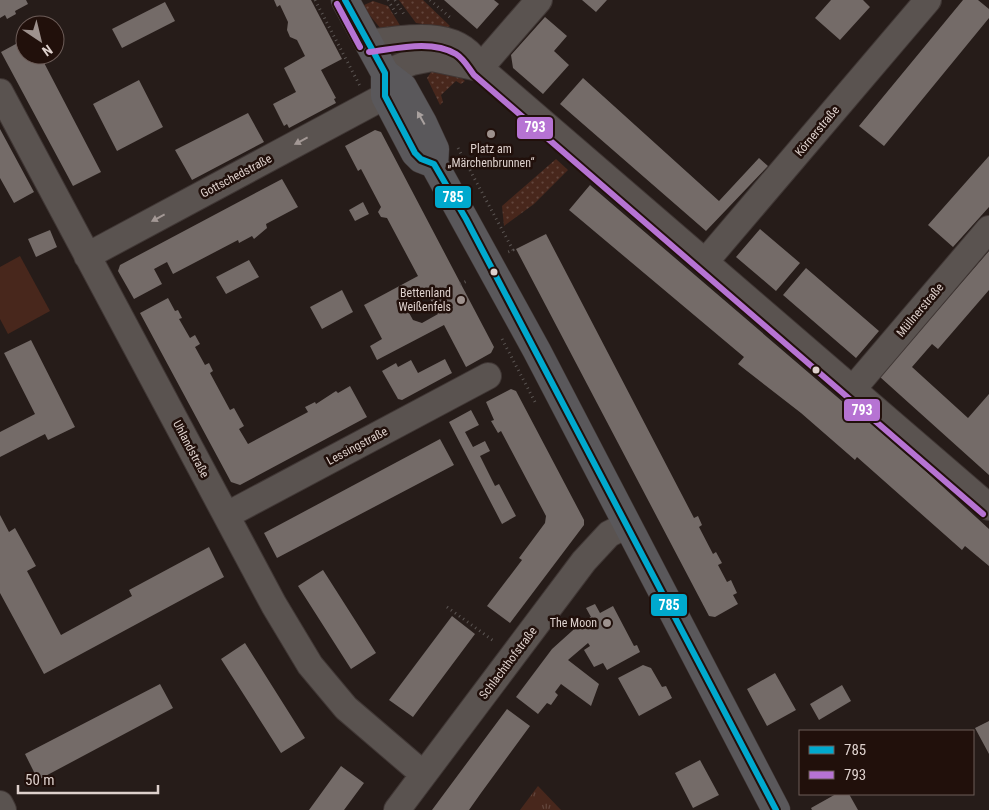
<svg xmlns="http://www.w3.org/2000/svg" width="989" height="810" font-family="'Roboto Condensed',sans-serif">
<defs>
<pattern id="grass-dots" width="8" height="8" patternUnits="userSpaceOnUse" patternTransform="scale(1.25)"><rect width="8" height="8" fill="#48271c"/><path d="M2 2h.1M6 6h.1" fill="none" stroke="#62453c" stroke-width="1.8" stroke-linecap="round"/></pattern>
<pattern id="park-tufts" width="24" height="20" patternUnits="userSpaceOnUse" patternTransform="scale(1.25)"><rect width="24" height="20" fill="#48271c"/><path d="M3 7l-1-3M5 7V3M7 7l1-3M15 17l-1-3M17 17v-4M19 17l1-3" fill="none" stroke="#62453c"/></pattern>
</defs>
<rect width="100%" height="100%" fill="#261c19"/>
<path fill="url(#grass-dots)" d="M399 0H423L450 26 447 28 416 23Z
M373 1 388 6 401 27 381 29 362 6Z
M432 71 459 76 465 81 461 84 456 81 441 95 443 102 440 105 427 78Z
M556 159 568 170 534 204 504 226 502 206Z"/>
<path fill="url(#park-tufts)" d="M538 786 561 810H520Z"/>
<path fill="#48271c" d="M20 256 50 311 8 334 0 319V267Z"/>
<path fill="#746b68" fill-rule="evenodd" d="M0 0H26L28 4 15 11 16 14 7 19 5 15 0 18Z
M274 0H311L342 59 321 70 336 98 334 99 336 103 289 128 287 124 284 126 273 104 296 92 284 68 305 56 297 40 290 37 287 30 288 22 280 5 277 7Z
M444 0H494L499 4 477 29Z
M582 0H607L596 12Z
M831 0H863L870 7 840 40 815 18Z
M963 0H978L989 9V18L884 146 859 126Z
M165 2 175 21 122 48 112 29Z
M545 17 567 36 554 51 569 65 543 94 513 68 511 55Z
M25 39V55H40L101 172 73 186 1 52Z
M583 78 719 201 759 158 768 166 706 231 560 104Z
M139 80 163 127 117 151 93 104Z
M248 113 264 142 192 180 175 150Z
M0 129 34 192 14 203 0 178Z
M375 130 381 132 494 347 491 353 466 367 444 325 377 360 370 346 382 339 364 305 418 276 387 218 381 217 378 212 381 207 361 169 358 171 345 146ZM425 289 438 314 422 323 413 320 403 302Z
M989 156V207L953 247 928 225Z
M282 179 298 207 266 224 267 228 254 239 252 236 239 243 238 240 173 274 167 262 154 269 162 284 134 299 118 271 120 265Z
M590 185 823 385 856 413 859 410 989 529V566L965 546 962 550 857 457 855 460 801 413 738 364 744 357 569 210Z
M363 202 369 214 355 221 349 210Z
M760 229 800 263 776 291 736 257Z
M50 230 57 247 36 257 28 239Z
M546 234 694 518 698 516 702 525 699 527 713 554 716 552 722 563 718 565 727 582 731 580 737 593 733 595 738 604 715 617 709 616 516 249Z
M989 251V290L938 349 932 344 912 367 968 418 989 394V475L880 377Z
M249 260 259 277 226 294 216 277Z
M806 268 879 331 856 358 783 295Z
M342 290 353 312 322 329 310 307Z
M168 298 175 311 178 310 182 318 179 319 190 338 195 335 200 344 195 347 205 365 209 363 213 371 210 373 230 410 234 408 244 426 239 429 248 444 308 412 305 407 315 402 316 404 336 391 338 393 350 386 367 417 240 485 231 482 140 313Z
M31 340 75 427 48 440 45 434 0 457V432L35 414 4 353Z
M445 359 452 373 402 400 398 399 382 371 396 363 398 367 411 360 418 373Z
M511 389 516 391 584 520V525L510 623 487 606 522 560 519 558 545 523 546 516 501 431 498 433 491 421 494 420 486 402Z
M471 410 479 425 465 432 473 447 485 441 490 451 480 456 495 486 499 484 516 516 502 524 449 422Z
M440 439 454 465 277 558 264 533Z
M0 515 9 532 15 528 36 566 27 571 61 635 132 596 129 590 209 547 224 577 44 674 0 593Z
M323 570 376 653 351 669 298 586Z
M595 604 600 613 613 606 634 646 637 645 640 652 607 670 603 663 594 667 584 650 590 646 588 643 568 660 599 684 591 706 561 684 555 692 558 695 551 705 547 703 538 714 516 697 552 649 582 622 591 617 586 608Z
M452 616 475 634 413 717 389 700Z
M245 643 305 738 281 753 221 659Z
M643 665 651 668 662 687 666 686 672 698 639 716 618 678Z
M775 673 796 710 767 726 747 689Z
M160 684 173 708 38 780 25 754Z
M842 685 851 701 819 720 810 704Z
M507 709 530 726 481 793 469 810H432Z
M989 721V754L975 728Z
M700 760 719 795 693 808 675 773Z
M341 766 364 783 344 810H309Z
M836 794H849L858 810H812L811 808Z"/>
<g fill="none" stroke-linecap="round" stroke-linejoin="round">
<defs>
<path id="minor" d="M368 43C406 39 459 26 480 68L989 507
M480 68 539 0
M385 73 412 62 432 58 479 68
M0 92 274 605 310 665 346 708 423 774
M87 256 385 96
M705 262 928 0
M852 390 989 229
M227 515 488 376
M0 804 3 810
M397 810 584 561 609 534 627 525"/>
<path id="major" d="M345 0 385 73 403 87 423 123 435 149 434 164 537 351 776 810
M385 73V96L415 153 421 159 434 164"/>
</defs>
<use href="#minor" stroke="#403735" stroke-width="28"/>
<use href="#major" stroke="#403735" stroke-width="29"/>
<path stroke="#5c5654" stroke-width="3" stroke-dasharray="1 4" stroke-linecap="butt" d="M315 0 360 86
M388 0 398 17
M395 0 405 16
M430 0 452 19
M458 148 513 250 508 252
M460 284 467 281
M502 339 535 402
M447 607 495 642"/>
<use href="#minor" stroke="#5a5350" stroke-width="26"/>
<use href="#major" stroke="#5a585b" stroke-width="28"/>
<defs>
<path id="bus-1" d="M345 0 385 73V96L415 153 421 159 434 164 466 219 776 810"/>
<path id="bus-2" d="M337 4 360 47
M369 52C395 49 431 39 456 54 464 59 468 67 474 75L983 514"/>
</defs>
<use href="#bus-1" stroke="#21100b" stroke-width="10"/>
<use href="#bus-2" stroke="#21100b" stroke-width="10"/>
<use href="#bus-1" stroke="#00a9ce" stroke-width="6"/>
<use href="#bus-2" stroke="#b673d3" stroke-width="6"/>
</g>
<defs><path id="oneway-solid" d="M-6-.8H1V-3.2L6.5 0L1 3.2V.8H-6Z" transform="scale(1.25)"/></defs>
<use fill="#a9a19f" href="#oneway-solid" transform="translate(421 118) rotate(-119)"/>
<g fill="#a39895">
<use href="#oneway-solid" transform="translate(301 141) rotate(152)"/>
<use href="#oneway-solid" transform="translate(158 218) rotate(152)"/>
</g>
<g fill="#9e928e" stroke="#21100b" stroke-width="2">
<circle cx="491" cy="134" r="5"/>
<circle cx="461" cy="300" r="5"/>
<circle cx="607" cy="623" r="5"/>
</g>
<g fill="#ded1cd" stroke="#21100b" stroke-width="2">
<circle cx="494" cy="272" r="4.5"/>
<circle cx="816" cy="370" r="4.5"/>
</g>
<g text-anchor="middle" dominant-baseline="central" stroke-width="5" stroke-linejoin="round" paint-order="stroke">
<g font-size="12" fill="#ded1cd" stroke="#21100b">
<text transform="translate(817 131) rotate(-50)">Körnerstraße</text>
<text transform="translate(236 176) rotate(-28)">Gottschedstraße</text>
<text transform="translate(920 310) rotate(-50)">Müllnerstraße</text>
<text transform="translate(357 446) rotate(-28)">Lessingstraße</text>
<text transform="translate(191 449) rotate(62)">Uhlandstraße</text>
<text transform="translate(508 663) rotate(-53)">Schlachthofstraße</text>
</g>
<g font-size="12" fill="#ded1cd" stroke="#21100b" text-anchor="end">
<text x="491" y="149" text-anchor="middle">Platz am<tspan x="491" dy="14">„Märchenbrunnen“</tspan></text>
<text x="451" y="293">Bettenland<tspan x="451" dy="14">Weißenfels</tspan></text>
<text x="597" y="623">The Moon</text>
</g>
</g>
<g stroke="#21100b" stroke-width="2">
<rect x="516" y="116" width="38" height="24" rx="5" fill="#b673d3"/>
<rect x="434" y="185" width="38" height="24" rx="5" fill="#00a9ce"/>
<rect x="843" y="398" width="38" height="24" rx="5" fill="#b673d3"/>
<rect x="650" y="593" width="38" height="24" rx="5" fill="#00a9ce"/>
</g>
<g font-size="14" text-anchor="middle" font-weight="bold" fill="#fff">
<text x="535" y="132">793</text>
<text x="453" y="202">785</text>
<text x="862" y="415">793</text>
<text x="669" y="610">785</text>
</g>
<rect x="799" y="730" width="175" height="65" fill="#21100b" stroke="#6d5d59"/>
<rect x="809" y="746" width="25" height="8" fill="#00a9ce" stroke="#6d5d59"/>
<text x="844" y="755" font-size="15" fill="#ded1cd">785</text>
<rect x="809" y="771" width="25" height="8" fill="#b673d3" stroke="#6d5d59"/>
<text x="844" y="780" font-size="15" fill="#ded1cd">793</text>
<g transform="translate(40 40) rotate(145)"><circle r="24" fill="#21100b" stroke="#6d5d59"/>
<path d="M0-4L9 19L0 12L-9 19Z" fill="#9e928e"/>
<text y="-8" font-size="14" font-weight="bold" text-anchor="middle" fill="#ded1cd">N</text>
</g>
<path d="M18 785v8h140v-8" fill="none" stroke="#ded1cd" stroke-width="2.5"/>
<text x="25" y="785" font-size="15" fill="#ded1cd" stroke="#21100b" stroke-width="4" paint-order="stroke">50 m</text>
</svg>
